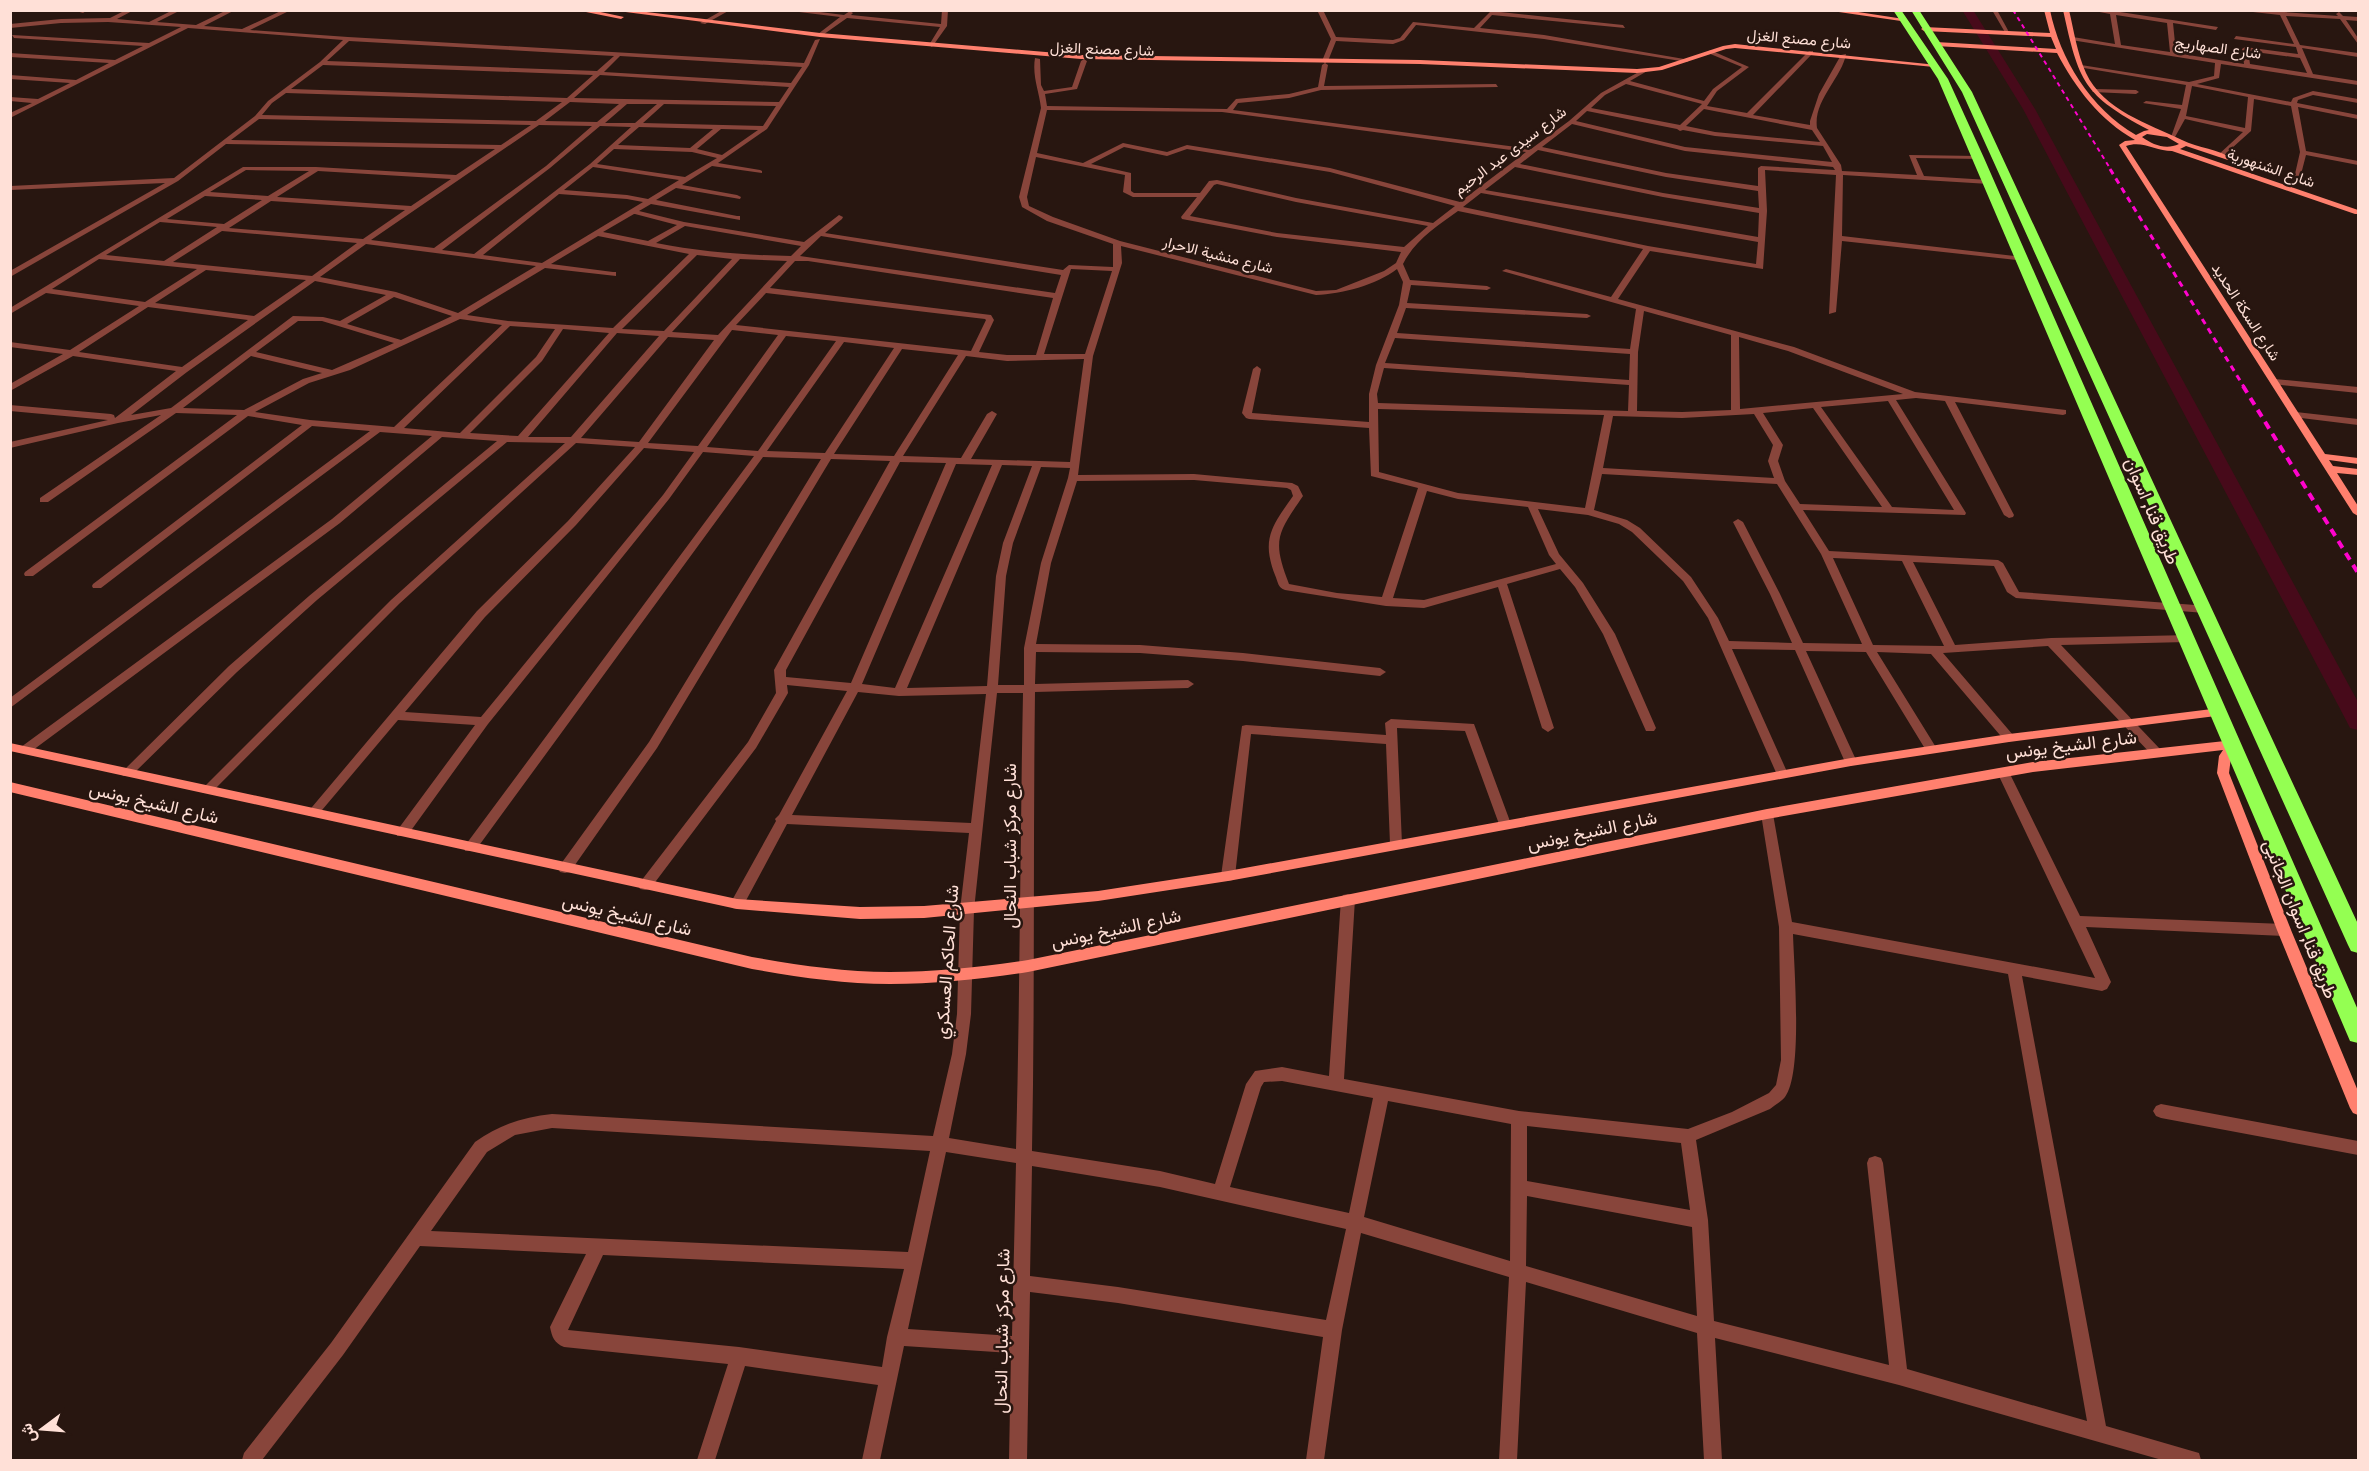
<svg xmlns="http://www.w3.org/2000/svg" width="2369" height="1471" font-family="'Fira Sans',Vazirmatn,sans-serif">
<rect width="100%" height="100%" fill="#281610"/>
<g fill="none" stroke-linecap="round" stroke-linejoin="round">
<path fill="#470a1a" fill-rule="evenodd" d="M1962 10H1973L2035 109 2358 702V730L2350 728 2347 722 2023 109Z"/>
<path fill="#88453b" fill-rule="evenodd" d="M73 10H85L86 11 83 13Z
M126 10H134L117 19 149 22 173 10H181L157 22 196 25 227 10H235L204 26 242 29 283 10H291L250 30 348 37 804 63 815 40 820 39 809 65 767 129 718 163 760 170 762 171V173L712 166 682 185 737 195 741 197 740 199 676 188 656 200 737 216H740V220L651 204 639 211 684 222 804 242 839 215 843 217 842 219 825 233 1063 270 1069 265 1113 267V244L1047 221 1022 207 1019 197 1041 108C1039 91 1032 76 1035 58L1040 59 1041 85 1044 91 1072 87 1081 61 1084 59 1087 61 1077 89 1045 94 1047 106 1227 109 1236 99 1289 94 1318 87 1322 65 1325 63 1328 65 1324 86 1496 84 1498 87 1321 90 1289 98 1238 103 1233 110 1531 149 1569 121 1601 93 1644 69 1649 70 1630 81 1704 101 1713 89 1742 67 1708 53 1710 50 1749 67 1717 91 1707 106 1747 113 1809 51H1813V53L1753 115 1810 125V121L1819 94 1841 55 1846 54C1842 78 1813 100 1817 128L1841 165 1842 171 1917 175 1909 155 1979 156 1982 158 1981 159 1916 158 1924 176 1989 180 1993 182 1989 184 1843 175 1842 236 2023 257 2027 259 2026 261 1842 241 1836 312 1829 314 1836 175 1765 170 1767 211 1763 269 1650 251 1618 299 1794 347 1915 392 2066 410V414L2063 415 1955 402 2014 515 2013 517 2009 518 2004 515 1945 401 1916 398 1896 400 1966 513 1965 515 1803 510 1829 551 1998 560 2003 563 2019 592 2209 606 2210 609 2205 613 2016 598 2007 592 1994 566 1913 562 1955 645 2051 638 2191 635 2193 638 2187 642 2061 645 2160 749 2162 752 2160 755H2152L2048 646 1943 653 2013 735 2015 738 2009 742 2005 741 1931 654 1877 652 1937 749 1931 753 1927 752 1866 652 1806 651 1857 762 1851 766 1845 762 1795 650 1732 649 1788 774 1786 777H1778L1708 618 1683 581 1632 532 1619 524 1588 515 1538 509 1559 554 1583 583 1615 634 1656 728 1654 731H1646L1603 634 1575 587 1560 569 1507 584 1554 728 1548 732 1542 728 1498 587 1424 608 1386 606 1285 590C1278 588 1278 582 1275 575 1261 539 1272 526 1293 496L1291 490 1287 488 1194 480 1077 481 1051 563 1036 644 1140 645 1243 653 1380 668 1386 672 1380 676 1243 661 1140 653 1036 652 1035 684 1188 680 1194 684 1188 688 1035 692C1033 845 1035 998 1032 1151L1160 1171 1215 1184 1246 1084 1255 1071 1282 1067 1329 1076 1341 899 1343 895 1348 894 1353 895 1355 899 1344 1079 1519 1111 1688 1129 1732 1112 1769 1093 1776 1085 1781 1060 1779 927 1761 814 1763 811H1771L1773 814 1792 922 2095 978 1997 772 1999 769H2007L2009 772 2080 916 2284 924 2289 926 2291 930 2289 934 2284 936 2086 927 2111 982 2107 989 2102 991 2022 976 2106 1426 2192 1451 2199 1453 2201 1460H2162L1899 1385 1715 1338 1722 1460H1704L1697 1333 1526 1282 1517 1460H1499L1509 1277 1361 1233 1342 1330 1324 1460H1306L1323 1337 1118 1303 1030 1292 1027 1460H1009L1011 1353 904 1346 880 1460H862L878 1385 745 1366 715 1460H697L728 1364 564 1347C554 1343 552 1337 550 1327L586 1254 420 1246 343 1355 262 1460H242L244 1453 331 1343 475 1142C499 1125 523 1117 552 1114L933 1136 952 1054 957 1014 960 910 969 833 787 824 742 908 737 909 732 908 730 904 776 821 775 819 779 815 847 691 787 685 788 693 756 748 650 889 645 890 640 889 638 885 748 742 776 693 774 670 890 461 831 459 657 748 570 872 565 873 560 872 558 868 649 742 821 459 763 457 475 851H465L464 847 754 456 703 452 669 499 488 724 407 836H397L396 832 475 725 398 720 317 816H309L307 813 477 611 568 521 635 447 576 443 399 604 211 793H203L201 790 391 600 565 443 507 442 317 600 237 672 131 776H123L121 773 229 666 309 596 497 441 442 437 340 523 29 753H21L19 750 21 747 332 519 432 436 380 432 10 708V698L370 431 312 426 101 588H93L92 586 93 584 302 425 248 416 33 576H25L24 574 25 572 237 415 176 413 48 502H40V498L161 415 118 423 10 448V442L108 420 10 411V405L111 414 114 415 115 418 176 371 73 356 10 391V384L63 354 10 347V342L70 350 139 306 46 293 10 314V308L243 167H316L456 175 495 149 226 144 178 181 10 277V271L165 183 10 190V186L174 178 255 116 268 101 320 62 343 40 188 28 10 118V113L32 103 10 101V97L38 99 70 83 10 79V75L76 80 109 63 10 57V53L115 60 143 46 14 38 12 35 149 43 181 27 108 22 61 23 10 28V24L61 19 110 18ZM349 41 614 56 597 71 327 61ZM620 56 802 67 791 83 604 72ZM323 65 593 75 567 98 291 89ZM600 75 789 87 779 102 574 98ZM1626 84 1702 104 1680 125 1591 108 1605 95ZM286 93 562 102 536 121 262 115 272 103ZM570 102 619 104 597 122 545 121ZM627 104H657L635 123H605ZM664 104 776 106 763 126 643 123ZM1704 109 1812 130 1820 142 1715 132 1686 126ZM1047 110 1222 112 1526 152 1460 202 1330 168 1187 145 1167 152 1123 143 1083 163 1037 153ZM1587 111 1677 129 1680 131 1683 130 1715 136 1823 146 1832 162 1685 147 1576 121ZM259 119 531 125 501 145 231 140ZM1572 124 1685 151 1833 167 1835 170 1761 166 1758 168V186L1666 173 1542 147ZM539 125 592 126 546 166 434 248 371 240ZM600 126 631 127 590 164 474 254 442 250 550 168ZM639 127 713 129 690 148 618 145ZM721 129 758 130 722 155 697 149ZM1124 147 1167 156 1187 149 1330 172 1455 206 1433 223 1296 198 1217 180 1209 181 1200 193H1134L1131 191V173L1091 164ZM614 149 692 152 717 158 685 177 597 164ZM1538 150 1666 177 1758 191 1759 208 1663 193 1520 164ZM1036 157 1125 175 1123 192 1133 197H1197L1181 217 1182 219 1277 237 1401 252 1396 263 1384 271 1336 290 1316 291 1120 241 1053 217 1029 206 1027 197ZM593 167 679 180 648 199 627 195 564 190ZM1515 167 1663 197 1759 213 1758 237 1485 190ZM246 170 309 171 268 196 210 192ZM318 171 451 179 411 206 277 197ZM1217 184 1296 202 1428 226 1404 247 1277 233 1190 216 1214 185ZM1481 193 1758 242 1756 264 1648 246 1463 207ZM559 194 627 199 643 202 542 263 483 255ZM205 196 262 200 224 224 167 219ZM271 201 405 210 363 239 229 228ZM1458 211 1643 249 1611 297 1506 269 1502 271 1636 309 1630 349 1397 333 1406 308 1587 318 1591 316 1587 314 1407 303 1411 285 1487 290 1491 288 1487 286 1410 280 1403 264C1415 240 1437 226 1458 211ZM634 214H635L677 225 648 241 603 232ZM160 222 217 227 164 261 106 255ZM685 226 801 246 791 256C745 255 701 252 656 243ZM222 231 357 243 312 276 173 262ZM598 236 689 254 613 328 508 321 467 315 545 268 616 276V272H613L551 264ZM821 236 1061 275 1055 293 800 256ZM366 244 536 266 458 313 396 292 320 277ZM1121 246 1316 295C1342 294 1376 285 1397 269L1403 282 1399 305 1376 365 1369 394V422L1252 413 1261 369 1257 366 1253 369 1242 413 1246 418 1249 419 1369 428 1371 476 1418 488 1382 597 1337 593 1289 584C1272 540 1277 534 1303 496L1298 486 1292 483 1194 474 1078 475 1093 356 1122 263ZM697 255 732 259 664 331 622 329ZM99 259 197 269 145 302 52 289ZM740 259 787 261 718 335 672 332ZM795 261H808L1053 298 1036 355H1007L979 352 994 320 991 315 770 288ZM1071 269 1112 271 1085 354H1044ZM206 270 306 280 254 316 155 303ZM315 281 386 295 340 321 323 317 293 316 171 408 131 415 187 372ZM766 293 985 319 986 320 971 351 736 325ZM394 297 452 316 401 340 347 324ZM148 307 248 320 182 367 79 352ZM1644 311 1731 335V410L1682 412 1637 411 1638 352ZM460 319 502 325 394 427 310 420 255 412 309 383 350 370ZM298 321H322L394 343 332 370 256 352ZM510 326 555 329 536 357 460 433 404 428ZM563 329 609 333 518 436 470 433 542 361ZM732 330 778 335 698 446 648 443ZM617 333 659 336 571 437H528ZM786 336 836 341 758 451 707 447ZM668 337 714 340 639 442 581 438ZM1739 337 1788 351 1903 394 1740 409ZM1395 338 1630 354 1629 380 1385 363ZM844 342 894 348 825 453 767 451ZM902 349 958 355 894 456 834 454ZM251 356 322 373 303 379 244 410 183 408ZM966 356 1007 361 1084 359 1070 462 971 459 997 414 992 411 987 414 961 458 903 456ZM1384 368 1629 385 1628 411 1378 403 1377 394ZM1888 401 1954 510 1892 507 1821 407ZM1813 408 1882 507 1800 504 1785 481 1778 461 1783 445 1763 413ZM1378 409 1604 415 1585 508 1458 493 1379 472ZM1754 414 1773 445 1768 461 1774 478 1603 468 1613 416 1682 418ZM644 448 694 452 663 495 481 717 405 712 485 617 576 525ZM900 462 946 463 851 683 786 677V670ZM956 464 992 465 895 688 862 684ZM1002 465 1032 466 1003 543 996 576 987 686 907 688ZM1041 467 1070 468 1068 478 1041 563 1024 648V685H998L1006 576 1013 543ZM1602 474 1777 484 1821 554 1862 644 1803 643 1780 594 1743 522 1738 519 1733 522 1770 594 1792 643 1729 641 1718 618 1691 577 1640 528 1627 520 1594 510ZM1427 491 1458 499 1528 507 1549 555 1556 564 1424 600 1393 598ZM1833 558 1902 561 1944 646 1873 645ZM858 692 899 696 986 694 971 823 792 815ZM997 693H1023C1020 845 1020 997 1016 1149L949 1138 966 1054 971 1014 974 910ZM1793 934 2008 974 2087 1421 1907 1369 1883 1163 1881 1158 1875 1156 1869 1158 1867 1163 1889 1365 1714 1321 1708 1220 1696 1140 1770 1109C1775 1105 1781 1102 1785 1097 1803 1074 1794 967 1793 934ZM1282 1081 1373 1098 1349 1213 1230 1187 1261 1087 1264 1082ZM1388 1101 1511 1124 1510 1261 1364 1217ZM1527 1126 1681 1143 1690 1210 1527 1181ZM552 1128 930 1151 908 1252 431 1231 487 1152 515 1135ZM946 1152 1016 1163 1012 1336 908 1329ZM1032 1166 1160 1187 1346 1229 1326 1320 1118 1287 1030 1276ZM1527 1196 1692 1227 1697 1316 1526 1266ZM603 1255 904 1269 887 1337 882 1367 739 1347 568 1330Z
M723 10H730L705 24 700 23Z
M942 10H948L947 26 932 47 929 45 940 27 847 18 820 37 818 34 840 17 799 12 804 10 844 15 850 11 853 13 851 15 941 24Z
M1317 10H1323L1336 37 1393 40 1400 38 1413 22 1474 28 1491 11 1623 25 1625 28 1492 15 1480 28 1544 35 1690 60 1687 62 1544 39 1416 25 1404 40 1393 44 1336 41 1328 61 1325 63 1322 61 1331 39Z
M1992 10H1997L2010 34H2006Z
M2089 10H2107L2218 27 2216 30 2173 23 2176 53 2244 64 2242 49 2245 47 2298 54 2296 47 2234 39 2236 36 2294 44 2280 15 2235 10 2279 12 2278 10H2284V12L2338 16 2336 14 2339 12 2343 16 2358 17V21L2346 20 2358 38V44L2340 19 2286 16 2300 45 2358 53V57L2302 48 2313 74 2358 81V85L2221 64 2219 78 2197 84 2291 102 2293 98 2313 91 2358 99V103L2313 95 2298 100 2297 103 2358 115V119L2298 107 2306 151 2358 161V165L2306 155 2299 182 2293 183 2300 152 2291 106 2254 99 2251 131 2222 157 2217 156 2243 132 2185 119 2175 137H2171L2181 109 2143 103 2146 101 2182 105 2186 85 2078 67 2081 65 2189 82 2214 76 2215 63 2071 40 2073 37 2115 44 2110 14ZM2116 15 2167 23 2170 52 2121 45ZM2248 51 2300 58 2307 73 2250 64ZM2192 86 2248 97 2245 128 2186 116Z
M2095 89 2136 90 2139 92 2136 94 2093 92 2092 91Z
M2275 379 2358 387V393L2272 384 2271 382Z
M2296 412 2358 419V425L2293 417 2291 415Z
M1391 719 1474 724 1511 824 1510 827H1500L1499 824 1465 731 1397 728 1402 844 1401 848H1391L1390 844 1386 744 1251 734 1235 876 1233 880 1228 881 1223 880 1221 876 1242 726 1246 725 1386 735 1385 723Z
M2161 1104 2358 1141V1155L2161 1118 2156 1116 2153 1111 2156 1106Z"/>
<path fill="#ff806e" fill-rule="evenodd" d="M576 10H591L624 17 621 19Z
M610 10H630L820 33 1081 55 1420 60 1637 69 1659 67 1723 46 1735 44 1937 65 1934 67 1735 48 1726 49 1662 70 1637 73 1420 64 1081 59 820 37Z
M1825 10H1845L1904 19 1901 21Z
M2044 10H2050C2060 59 2090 108 2136 135L2144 131 2149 130C2083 95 2079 82 2063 10H2069C2074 31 2077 53 2086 73 2103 110 2149 124 2182 140 2198 148 2219 149 2233 159L2228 160 2186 146 2180 149 2358 210V214H2355L2172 151C2156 151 2142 140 2126 146L2325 454 2358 458V464L2329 460 2333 466 2358 469V475L2337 473 2358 506V516L2353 513 2119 145 2125 141 2135 140C2100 120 2076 89 2057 53L1936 46 1933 44 1936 42 2056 49 2051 37 1924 31 1921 29 1924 27 2050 33ZM2147 134 2167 137 2179 144C2166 150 2153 145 2142 137Z
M2220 708 2224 709 2226 712 2224 715 2009 742 1851 766 1228 881 1098 901 924 918 860 919 737 909 10 751V743L737 899 860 907 924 906 1098 891 1228 871 1851 758 2009 734Z
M2234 740 2240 744 2231 757 2229 773 2291 930 2358 1091V1115L2353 1113 2350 1108 2277 930 2217 773 2219 756 2223 750 2033 772 1767 819 1028 972C982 979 936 984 890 984 843 984 798 977 752 969L10 792V782L752 957C798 965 843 972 890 972 936 972 982 967 1028 960L1767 809 2033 762Z"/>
<path fill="#94ff52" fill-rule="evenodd" d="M1893 10H1901L1948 79 1984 158 2358 1010V1043L2350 1041 2347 1034 1938 79Z
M1911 10H1919L1972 92 2358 924V953L2351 951 2348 945 1962 92Z"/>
<path stroke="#ff03cd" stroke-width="2" stroke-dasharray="4.5 4" stroke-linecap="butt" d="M2013 10 2111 170"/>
<path stroke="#ff03cd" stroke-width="3" stroke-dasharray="6 5" stroke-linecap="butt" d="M2110 169 2244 387"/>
<path stroke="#ff03cd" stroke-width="4" stroke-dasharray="8 6" stroke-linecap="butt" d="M2243 386 2358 573"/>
</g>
<g text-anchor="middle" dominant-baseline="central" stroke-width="5" stroke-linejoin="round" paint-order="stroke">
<g font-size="15" fill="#ffe0d7" stroke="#281610">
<text transform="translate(1799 39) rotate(5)">شارع مصنع الغزل</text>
<text transform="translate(2218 48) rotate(8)">شارع الصهاريج</text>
<text transform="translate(1102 49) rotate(2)">شارع مصنع الغزل</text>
<text transform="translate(1510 151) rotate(-37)">شارع سيدى عبد الرحيم</text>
<text transform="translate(2271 168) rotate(19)">شارع الشنهورية</text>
<text transform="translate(1218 255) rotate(14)">شارع منشية الاحرار</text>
<text transform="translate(2246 312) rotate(57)">شارع السكة الحديد</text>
</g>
<g font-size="18" fill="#ffe0d7" stroke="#281610">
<text transform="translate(2152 511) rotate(67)">طريق قنا, اسوان</text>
<text transform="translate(2071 745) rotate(-7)">شارع الشيخ يونس</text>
<text transform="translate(154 803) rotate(13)">شارع الشيخ يونس</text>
<text transform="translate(1592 831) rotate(-12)">شارع الشيخ يونس</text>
<text transform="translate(1010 846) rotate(-90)">شارع مركز شباب النحال</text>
<text transform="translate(627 915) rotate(13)">شارع الشيخ يونس</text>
<text transform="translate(2300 919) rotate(68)">طريق قنا, اسوان الجانبى</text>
<text transform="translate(1116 929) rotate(-12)">شارع الشيخ يونس</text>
<text transform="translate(947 962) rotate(-86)">شارع الحاكم العسكري</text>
<text transform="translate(1002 1331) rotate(-89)">شارع مركز شباب النحال</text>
</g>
</g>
<rect width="2369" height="1471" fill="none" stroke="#ffe0d7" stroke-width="24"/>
<g transform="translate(42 1429) rotate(254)" stroke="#281610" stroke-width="4.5" paint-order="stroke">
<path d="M0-4.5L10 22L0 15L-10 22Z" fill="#ffe0d7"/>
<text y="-9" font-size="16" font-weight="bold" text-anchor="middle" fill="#ffe0d7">ش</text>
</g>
</svg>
